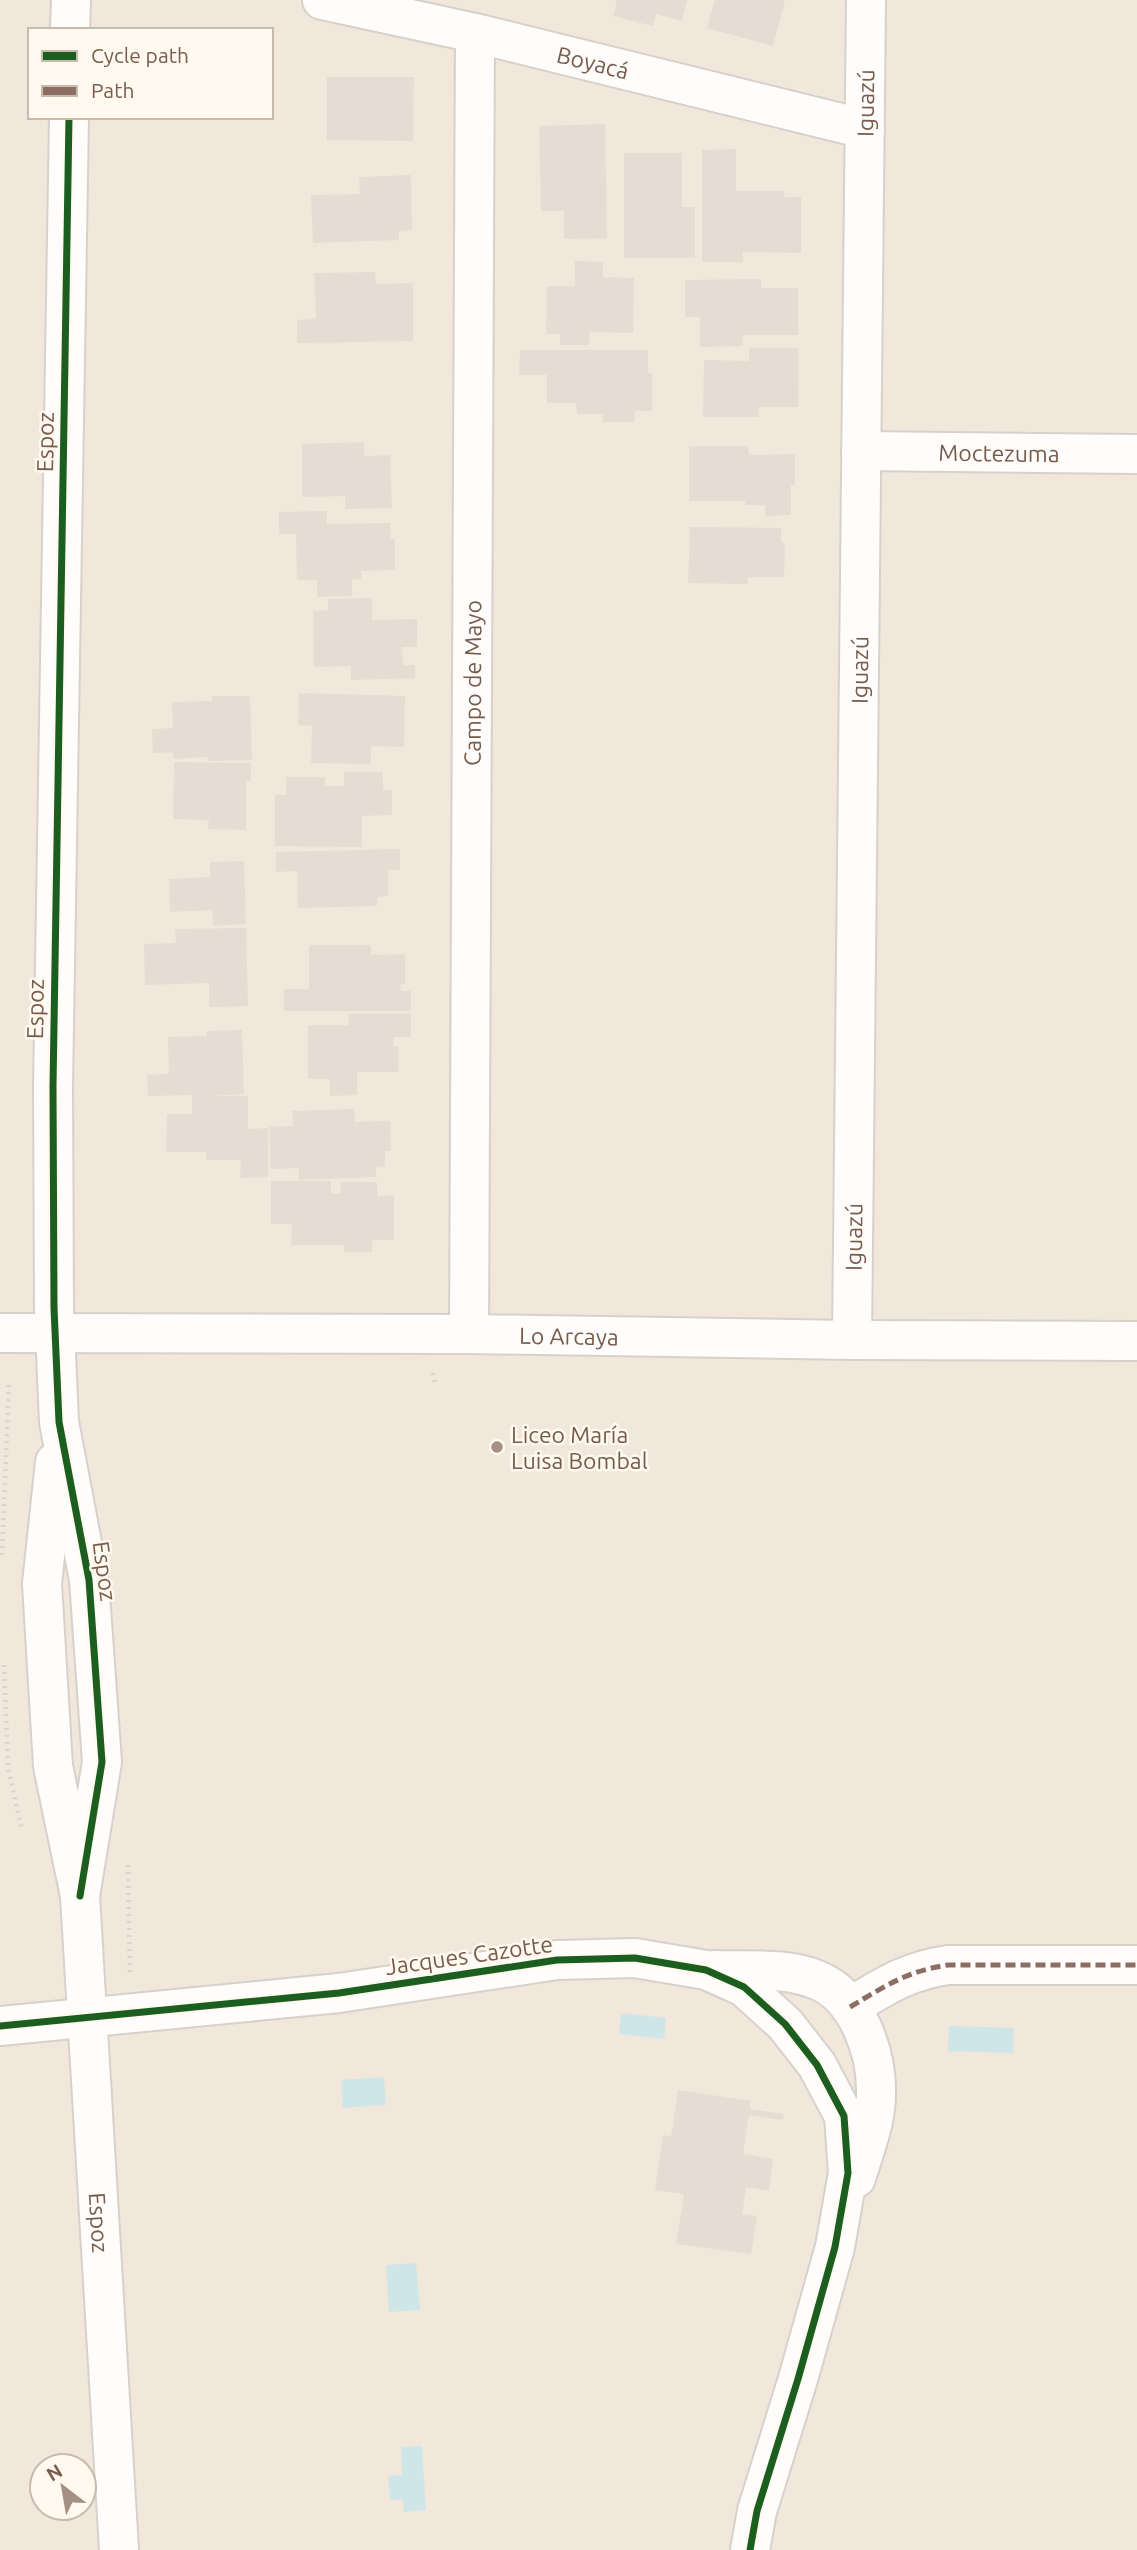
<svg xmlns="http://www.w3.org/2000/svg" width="1137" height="2550" font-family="Ubuntu,sans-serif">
<rect width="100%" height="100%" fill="#f8f4ed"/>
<path fill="#f1e7db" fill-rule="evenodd" d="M0 0H1137V2550H0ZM30 30H271V117H30ZM42 2466H84V2508H42Z"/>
<path fill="#cfe6e8" d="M621 2013 666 2018 664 2039 619 2034Z
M949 2026 1014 2028 1013 2053 948 2051Z
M384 2077 386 2105 343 2108 341 2080Z
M416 2263 420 2310 389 2312 386 2265Z
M422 2446 426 2510 404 2512 403 2499 390 2500 388 2476 402 2475 401 2447Z"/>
<path fill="#e5ddd4" d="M617 0H687L682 21 656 14 653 26 613 16Z
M715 0H785L773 46 707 28Z
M327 77H414L413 141 327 140Z
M605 124 607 238 564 239V211H541L539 126Z
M736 149V191H785L784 197H801V253L743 252V262H702V150Z
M624 153H682V207H695V258H624Z
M411 175 412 230 399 231V240L313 243 311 195 360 194 359 177Z
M575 261 603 262V277L634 278 633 333 590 332 589 345H560V334H546L547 286H575Z
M375 272 376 284 413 283V341L297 343V320L316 319 314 273Z
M761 279V288H798V335H742L743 346 700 347V317H685V280Z
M749 348H799L798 407H758L759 417H703L704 360 749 361Z
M520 350H648V373H652V411H635L634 422H602L603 414H577L576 403H547V375H519Z
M364 442V456L390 455 392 508 345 509V496L302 497V444Z
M689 446H748L749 455 795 454V485H791V515L765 516V505H745V501H689Z
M327 511V524L390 523 391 539H395V570L361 571V579L352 580V596L317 597V580H297L296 534H279V512Z
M690 527 781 528V543H785L784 577H748L747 584 688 583Z
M372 598V620L417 619V647H402L403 665H415V678L351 680V666L314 667 313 611 328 610V599Z
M299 693 405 696 404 747 371 746V764L311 763 312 726 298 725Z
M212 696H250L252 760 208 761V757L173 759V752L153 753 152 729 173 728 172 702 212 701Z
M174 762 251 763V781H246V830L208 829 209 820 173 819Z
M344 772H383V790H392V815L362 816V847L275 846V795H286V777H325V786H344Z
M400 849V870H388V896L377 897V906L298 908 297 871 276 872V852Z
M244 861 246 924 213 926 212 910 170 912 169 879 210 877V862Z
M246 928 248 1006 209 1007V983L145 985 144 944 176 943 175 929Z
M309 945H371V955L405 954V984H401L400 991H411V1011H284V989H309Z
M349 1014H411V1037H393V1046H399L398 1072H357V1095L330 1096V1079H308V1025H348Z
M242 1030 244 1094 210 1096H248V1129L268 1128V1177L240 1178 241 1160H206V1152H166L167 1114H192V1095L148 1096 147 1075 169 1074 168 1037 207 1036V1031Z
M354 1109 355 1122 390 1121 391 1151H385V1166L376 1167V1177L299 1180V1168L271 1169 269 1127 293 1126 292 1111Z
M271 1181H331V1193H340L341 1182H377V1196L394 1195V1240H372V1252H344V1245H291L292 1224H271Z
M678 2090 751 2101 750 2109 784 2114 783 2120 749 2115 743 2154 773 2159 769 2191 746 2187 742 2214 757 2216 751 2254 676 2244 684 2194 655 2190 663 2135 671 2137Z"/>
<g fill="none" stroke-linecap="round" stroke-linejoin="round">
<defs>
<g id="street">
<path id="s1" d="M322 0 475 33 865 129"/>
<path id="s2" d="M861 451 1137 454"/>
<path id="s3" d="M0 1333 469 1334 852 1340 1137 1341"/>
<path id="s4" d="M469 1334 475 33"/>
<path id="s5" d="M852 1340 866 0"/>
<path d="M715 1970C747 1971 787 1967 817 1980 858 1996 877 2054 876 2094 876 2123 864 2151 856 2178"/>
<path d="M850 2007C885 1986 907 1971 948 1965H1137"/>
<path d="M0 2026 339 1993 557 1960 635 1958 706 1970 744 1987 785 2024 817 2065 844 2116 848 2173 835 2247 798 2379 757 2511 750 2550"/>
</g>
<g id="secondary">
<path d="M70 30 71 0"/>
<path d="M69 117 53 1086 54 1308 59 1422 89 1580 102 1762 80 1896"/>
<path id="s6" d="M55 1462 42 1584 53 1766 80 1896 119 2550"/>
</g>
</defs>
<use href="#street" stroke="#d7d1cb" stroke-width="42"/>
<use href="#secondary" stroke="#d8d1cb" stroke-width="42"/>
<path stroke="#dad3ce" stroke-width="4.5" stroke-dasharray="2 5" stroke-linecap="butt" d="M433 1373 435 1385
M2 1555 9 1382
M4 1665 8 1768 22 1830
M128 1865 130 1975"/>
<use href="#street" stroke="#fefdfc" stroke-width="38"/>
<use href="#secondary" stroke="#fefdfc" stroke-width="38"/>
<path stroke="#8d6e63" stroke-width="5" stroke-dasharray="10 5" stroke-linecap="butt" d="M850 2007C885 1986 907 1971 948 1965H1137"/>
<defs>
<path id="cycleway" d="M69 117 53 1086 54 1308 59 1422 89 1580 102 1762 80 1896
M0 2026 339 1993 557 1960 635 1958 706 1970 744 1987 785 2024 817 2065 844 2116 848 2173 835 2247 798 2379 757 2511 750 2550"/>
</defs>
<use href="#cycleway" stroke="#fff9ef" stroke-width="11"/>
<use href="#cycleway" stroke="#1b5e20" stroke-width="7"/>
</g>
<circle fill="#a49184" stroke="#fff9ef" stroke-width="2.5" cx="497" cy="1447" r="7"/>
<g text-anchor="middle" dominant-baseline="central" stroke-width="5" stroke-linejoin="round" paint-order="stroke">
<g font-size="23" fill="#775c4c" stroke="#fff9ef">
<text stroke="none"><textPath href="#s1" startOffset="278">Boyacá</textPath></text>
<text stroke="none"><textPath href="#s5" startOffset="1237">Iguazú</textPath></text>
<text transform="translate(45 442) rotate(-89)">Espoz</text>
<text stroke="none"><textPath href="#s2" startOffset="138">Moctezuma</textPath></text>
<text stroke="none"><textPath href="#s5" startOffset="670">Iguazú</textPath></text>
<text stroke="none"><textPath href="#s4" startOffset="651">Campo de Mayo</textPath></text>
<text transform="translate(35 1009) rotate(-89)">Espoz</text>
<text stroke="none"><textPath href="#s5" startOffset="103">Iguazú</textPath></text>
<text stroke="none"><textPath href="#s3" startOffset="569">Lo Arcaya</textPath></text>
<text transform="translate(105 1571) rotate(82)">Espoz</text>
<text transform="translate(469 1955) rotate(-8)">Jacques Cazotte</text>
<text stroke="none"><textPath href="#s6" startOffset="765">Espoz</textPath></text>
</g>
<g font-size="23" fill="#775c4c" stroke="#fff9ef" text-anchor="start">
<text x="511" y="1434">Liceo María<tspan x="511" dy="26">Luisa Bombal</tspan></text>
</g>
</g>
<rect x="28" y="28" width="245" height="91" fill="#fff9ef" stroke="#c9baae" stroke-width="2"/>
<rect x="42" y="51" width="35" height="10" fill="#1b5e20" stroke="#c9baae" stroke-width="2"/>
<text x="91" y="63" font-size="21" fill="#775c4c">Cycle path</text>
<rect x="42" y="86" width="35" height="10" fill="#8d6e63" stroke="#c9baae" stroke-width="2"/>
<text x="91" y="98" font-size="21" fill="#775c4c">Path</text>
<g transform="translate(63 2487) rotate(329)"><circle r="33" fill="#fff9ef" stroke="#c9baae" stroke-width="2"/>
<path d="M0-5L12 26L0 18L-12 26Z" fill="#a49184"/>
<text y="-10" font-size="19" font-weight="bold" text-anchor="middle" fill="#775c4c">N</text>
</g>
</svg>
